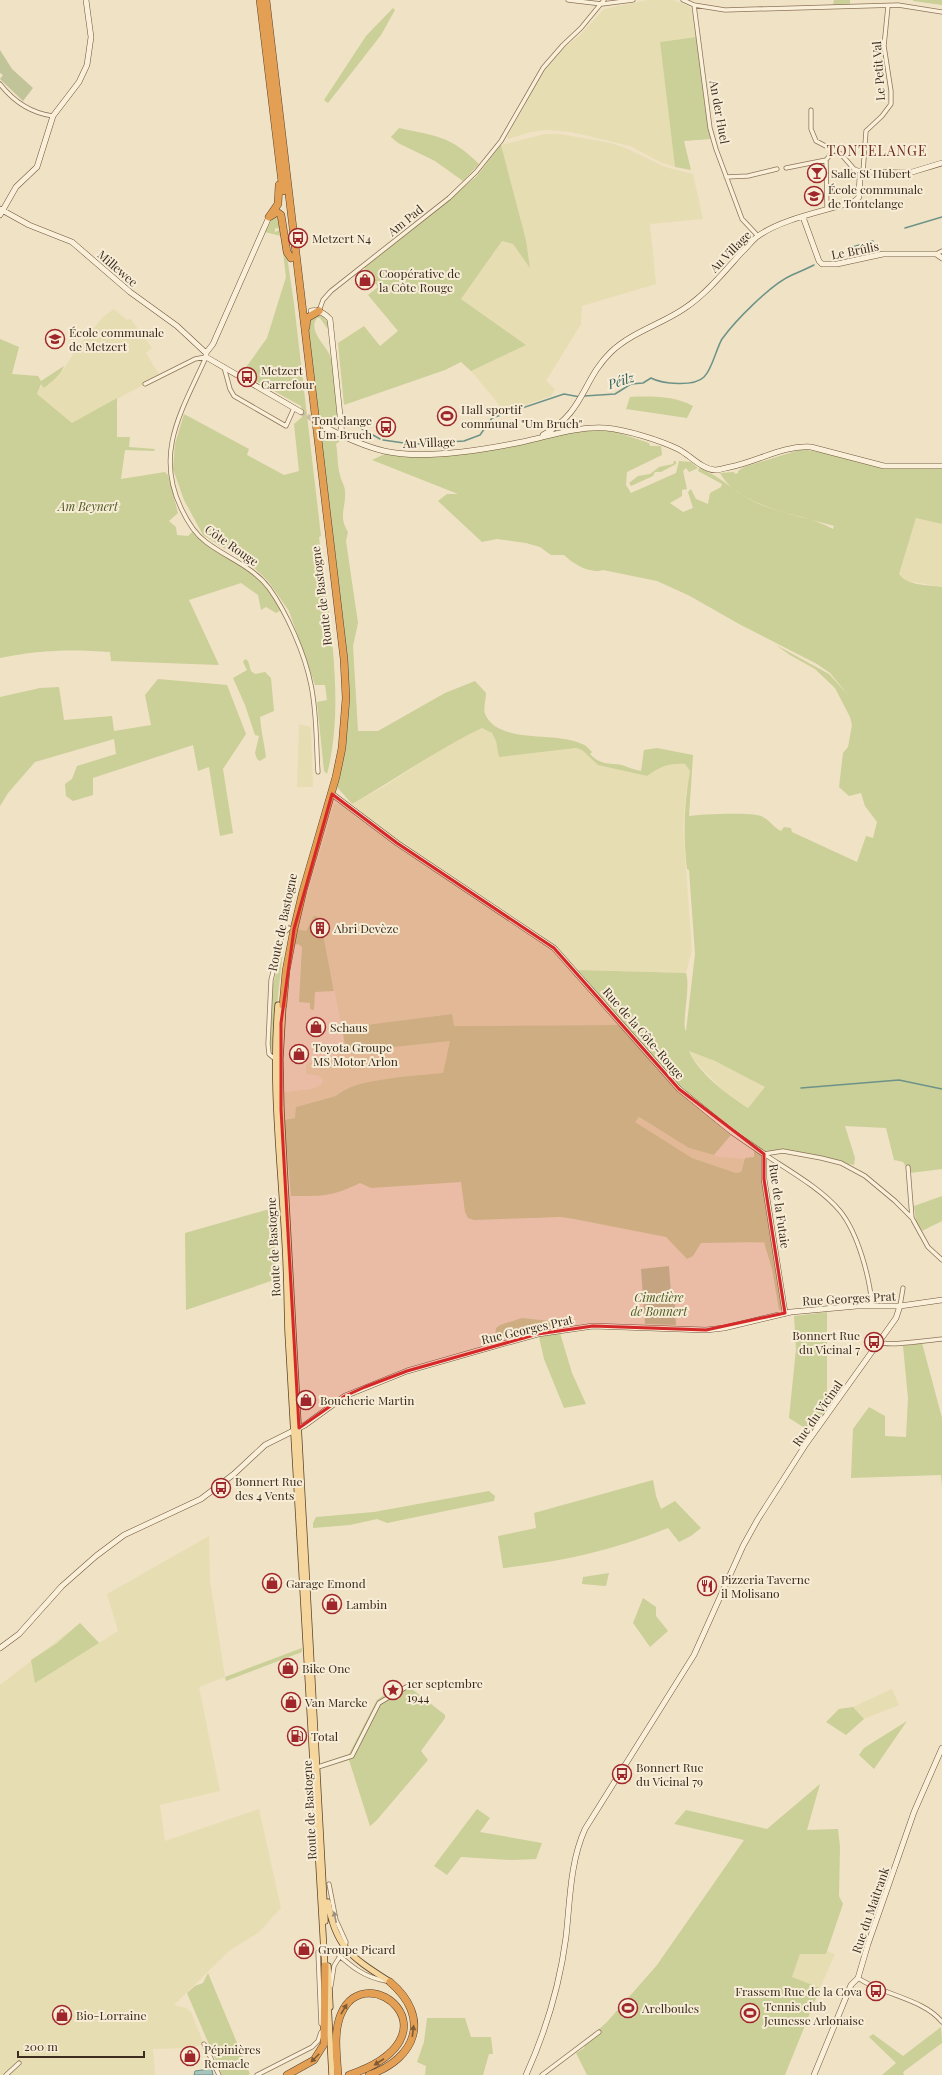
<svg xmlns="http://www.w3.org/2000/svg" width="942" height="2075" font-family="'Playfair Display',serif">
<rect width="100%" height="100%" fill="#f0e2c5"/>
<path fill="#e7ddb2" d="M647 0H673L689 6 692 10 696 37 660 42 675 167 660 162 630 146 571 132 546 130 531 132 508 139 507 136 533 90 549 64 563 49 581 34 604 9Z
M545 134H560L611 143 628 149 665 167 693 174 703 219 650 224 656 284 582 306 581 324 546 381 555 389 551 396 505 412 471 371 526 345 461 299 502 241 513 244 530 267 526 240 501 145Z
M114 309 127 320 130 318 152 348 146 353 160 376 72 423 37 394 42 384 43 387 63 370 77 348 103 317Z
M916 518 942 524V587L908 581 902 579 899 574Z
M299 724 311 727 313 787H297Z
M482 728 492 733 496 741 500 757 576 748 582 750 598 765 647 776 661 766 670 763 685 764 690 771 686 792 683 828 692 950 686 973 578 970 554 946 389 836 352 804 385 786 449 744Z
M340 803 366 824 554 950 620 1025 454 1026 451 1014 342 1028 323 934 326 926 306 931 297 929 334 804Z
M451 1040 443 1074 368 1082 340 1091 336 1096 296 1107V1118L284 1120 283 1099 285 1092 312 1089 321 1085 323 1080 319 1076 306 1074V1065L309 1063 346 1052Z
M688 1050 715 1061 765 1087 748 1108 731 1098 704 1071 691 1057Z
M638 1117 689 1148 720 1157 744 1159 741 1172 736 1173 692 1158 677 1150 635 1122Z
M209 1536 210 1581 225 1677 199 1687 220 1791 160 1805 165 1841 259 1809 281 1908 259 1932 229 1951 174 2005 186 2008 191 2012 204 2044 191 2048 153 2049 155 2075H0V1685L80 1623 99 1643 118 1631 107 1594Z
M892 1689 899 1705 864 1719 853 1707Z
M827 1951 835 1954 820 1988 792 1978 800 1954H826Z"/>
<path fill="#cbcf98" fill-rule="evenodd" d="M834 0H850V5H833Z
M913 0H942V5L913 1Z
M393 8 395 10 381 35 328 103 324 100 366 36Z
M696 37 711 139 684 141 691 170 675 167 660 42Z
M399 128C436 136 451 136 479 164L463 181 435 161 398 143 391 137Z
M501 145 526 240 530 268 513 244 502 241 461 299 526 345 471 371 461 362 445 370 344 405 338 343 364 326 380 346 398 331 368 295 378 287 364 267 476 177Z
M274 216H279L281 229 275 228V232L283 229 294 304 321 536 319 537C328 610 346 702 327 774L324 771 317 702 327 700 325 685H315L289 611 268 581 250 564 203 535 184 500 173 469 175 444 184 414 249 449 247 455 284 475 299 471 294 424 302 417 301 406 242 373 267 338 286 277 281 236 265 232Z
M318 315C328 317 328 323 329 331L320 318H317C307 331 327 346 331 358 336 376 336 404 338 423L335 426 325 422 326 433 337 436 340 441 336 444C338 454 337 465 340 475 341 481 345 485 345 492 346 509 338 515 348 532L346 541 358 623 353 646 358 731H378L445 693 475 681 486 693C486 699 483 709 485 714 498 745 557 731 582 744 586 745 589 749 592 752L590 754C600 765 608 763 622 765 628 767 635 770 641 771L644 750 657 748 693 755 689 816C701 814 751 812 761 816 769 819 773 827 781 831L784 827 791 828 792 832 857 862 866 836 873 838 877 822 865 806 861 793 849 796 839 787 843 753 848 747 852 725 850 717 835 688 815 669 790 655 776 645 829 674 848 695 830 673 817 664 739 624 690 596 657 581 603 570C590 574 573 564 564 555H551L540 547 526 543 497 539 482 542 438 501 447 494H458L372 460 385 454 406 457H430L503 448 579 431H613L649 443 650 446H661L662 455 627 472 626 485 631 493 676 473 679 461 691 462 698 468 689 472 686 468 683 471 687 489 682 490V496L670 503 683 512 693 508 688 492 691 489 696 499 708 504 710 493 721 487 722 484 698 471 699 468C720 475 736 494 757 503 781 514 810 516 833 529L834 526C801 516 737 506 720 473L734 472 735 474 738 473V471L744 467 802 449 824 453 884 469 942 468V524L916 518 899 574C907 586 929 585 942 587V1169L910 1173 903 1162 894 1160 886 1128 845 1126 855 1158 854 1165 783 1151 764 1154 763 1163 785 1309 779 1310 772 1269 764 1242 701 1243 693 1256 687 1259 666 1237 574 1219 561 1217 474 1220 468 1218 465 1212 461 1182 371 1188 360 1183C331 1197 322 1196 291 1196L284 1120 295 1118 296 1107 336 1096C353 1078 418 1076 443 1073L450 1041 346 1052 342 1028 452 1014 454 1026 620 1025 683 1096 731 1135 714 1155 689 1148 639 1117 635 1122 692 1158 736 1173 741 1172 745 1158 754 1157V1151L760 1148 687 1094 654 1059 578 970 686 973C691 986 681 1026 686 1031L695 954 689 870 687 869C683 835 684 804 690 771L685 764C669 763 661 766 647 776L598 765 582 750 576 748 499 757 496 741 492 733 482 728C436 750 396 779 352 804L337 787 345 746 349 702 308 327 309 321ZM689 1051 715 1061 765 1087 748 1108C730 1097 696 1071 689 1051Z
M0 339 19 347 12 374 38 376 41 381 64 366C61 375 51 382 44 388L41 384 37 394 72 423 117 398V437H130L129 447 155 449 154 451 125 450 121 479 165 472 168 475 178 513 169 521 176 527 177 535 188 536 194 530 205 541 260 578 282 610 276 613 266 607 261 610 258 595 241 583 189 600 219 665 111 661 110 652C73 649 37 650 0 658Z
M630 397C652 396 674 396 693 406L687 418 626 409Z
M674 461H676V464L661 472H655L653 476 631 486 629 483 638 476 650 474 659 467 673 464Z
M245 659 248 661 251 671 255 674 265 672 271 678 274 711 260 717C261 731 264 743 266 757L260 761 257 759 255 753 259 736 255 735 245 705 233 678 247 670 243 662Z
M158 679 227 685 246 734 223 769 233 833 220 836 209 767 198 771 193 745 93 778V795L73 801 66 796 65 784 72 779 77 766 116 754 114 739 35 762 8 793 0 806V697L40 688 59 687 64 720 112 716 114 731 151 725 145 695Z
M314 916 318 917 326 926 323 934 334 991 315 992 314 1010 310 1009V1003L299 1002 302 947 298 944 294 945 297 929 306 931Z
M283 940H284L272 1053 269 1048 271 995Z
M942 1196V1221L922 1231 916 1221 914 1206Z
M273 1208 277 1279 186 1310 185 1233Z
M827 1312V1409L811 1432 789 1418 796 1349 794 1316Z
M522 1318 550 1321 553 1326 495 1339 496 1328 500 1325Z
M560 1333 572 1373 586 1404 564 1408 544 1359 539 1337Z
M922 1343 942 1418V1486L941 1475 851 1478 853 1429 869 1407 885 1416V1436L906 1437 908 1398 903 1346Z
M653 1480 656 1496 661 1509 675 1501 701 1528 691 1536 679 1542 668 1528C615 1550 560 1562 503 1568L498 1536 536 1528 534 1513Z
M489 1491 495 1496 494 1501 387 1523 377 1519 350 1525 313 1528V1523L316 1517 374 1512Z
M609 1573 606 1586 582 1584 583 1577Z
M643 1598 656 1607V1616L668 1631 650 1647 633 1623Z
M80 1623 99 1643 35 1683 31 1660 56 1644Z
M302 1648V1652L226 1681 225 1677Z
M407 1685 445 1715V1718L421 1751 428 1760 376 1821 370 1826 349 1760 323 1768 322 1763 349 1754 377 1700 395 1687 397 1689Z
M853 1707 864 1719 846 1735 826 1722 839 1709Z
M907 1721 874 1769 859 1755 864 1748Z
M820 1784 807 1830 838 1829 840 1847 839 1896 843 1904 826 1954H800L792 1977 820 1988 785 2075H587L576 2053 584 2048 586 2041 607 2022 657 1965 744 1840 674 1824 686 1810 767 1829Z
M477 1809 490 1818 480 1832 542 1843 536 1859 512 1860 461 1857 447 1875 434 1866Z
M208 1973 250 2074 247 2075H222L187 1993 195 1986 203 1983Z
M427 2018H465L471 2037H491L493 2054H489L483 2075H425L426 2066 417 2062 424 2042Z
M941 2027 942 2043 903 2072 904 2075H882L896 2063 869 2037 873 2034 903 2056Z"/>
<path fill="#c0c498" d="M0 50 12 69 33 88 23 101 0 79 3 75 0 73Z
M669 1266 671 1293H674L676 1325 645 1324 641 1269Z"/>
<path fill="#a7c4ba" stroke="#6d9388" d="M209 2069 212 2070 213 2075H194L195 2071Z"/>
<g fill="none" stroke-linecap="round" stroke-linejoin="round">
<path stroke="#6d9388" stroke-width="1.5" d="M905 228 942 217
M849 248 873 241
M584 396 615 394 631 384 643 383 651 378C662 384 694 387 704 377 712 370 716 349 722 339 735 321 771 284 792 275 799 272 806 269 814 265
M345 419 380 439
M383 440 411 444
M416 444 464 441 480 435 492 418 564 394 580 397
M801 1088 899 1080 942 1089"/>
<path stroke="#ccbea4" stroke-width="5" stroke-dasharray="5 2.5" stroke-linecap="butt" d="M301 412 325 427"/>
<defs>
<path id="street" d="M568 0 602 4 633 0
M683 0 694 5 725 10 898 5 942 12
M694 5 710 128 716 149 742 219 758 236
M0 84C14 102 31 113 53 116
M811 110V129L816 141 841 154 854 169 863 172 866 131 882 116 891 104V91L884 46 888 6
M786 168 826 160
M726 177 748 176 777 169
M827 208 826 160 834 150
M936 254 942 251
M319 311 323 300 331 291 449 198 476 172 501 141 543 68 563 45 581 28 604 0
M224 367 230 389 234 396 286 426 294 408
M145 384 195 359 206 357C183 409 154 451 181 508 187 521 195 534 206 542 227 558 252 566 269 588 287 613 305 654 311 685 317 713 316 744 318 772
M275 1059 269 1054 268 1044 271 980 281 939 283 934 289 928
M764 1154 783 1151 821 1158 841 1163 865 1176 895 1201 912 1218 928 1247 942 1260
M764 1154C788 1170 822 1189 840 1211 858 1233 870 1278 872 1306
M908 1167 912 1218
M900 1306 903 1288
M879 1342C888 1347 929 1340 942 1339
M318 1767 352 1756 379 1703 408 1686
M329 1884 336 1920 346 1942 345 1948 334 1966 331 1986
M858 1978C883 1995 924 1999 942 2022
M321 2024 318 1952 334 1951C351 1966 363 1977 386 1981
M204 2044 219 2075
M6 2075 19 2063
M257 2075 312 2047 318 2041 321 2032
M542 2075 599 2032"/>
<path id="secondary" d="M0 209 29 225 72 242 130 292 177 326 206 353V357L301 412
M0 215 16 187 37 167 53 116 79 82 87 65 91 37 86 0
M803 217 819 261 822 264H837L883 254H936L942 258
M311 311C319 309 325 314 330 319L342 435
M206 353 213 344 269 217
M325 427C344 437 363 446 384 451 423 460 483 450 522 442 550 436 577 426 606 428 627 430 659 440 678 449 690 455 701 469 715 470 720 470 725 468 730 467 757 462 783 445 811 447L884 466H942
M543 435C585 412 582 380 611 352 632 332 662 324 685 308 706 294 724 272 741 253 747 248 752 240 758 236 783 218 827 211 855 201L859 197 860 175 863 172 909 173 942 163
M332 794 397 843 554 948 679 1089 732 1132 764 1154V1179L785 1313
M0 1648 19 1634 62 1586 96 1556 124 1535 201 1499 234 1474 265 1445 305 1425 345 1396 407 1371 491 1347 538 1334 593 1326 706 1330 724 1328 791 1312 857 1306H900L942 1300
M526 2075C545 2033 560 1983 566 1937 570 1901 570 1862 585 1829L694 1655 743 1546 758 1519 806 1444 896 1318 900 1306
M814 2075 851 1985 858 1978 868 1944 914 1812 942 1748"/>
<path id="primary" d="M278 1005C271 1084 281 1162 285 1241 287 1271 287 1302 288 1332L325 1969
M283 1005 280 1059 281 1109 325 1921
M328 1902C335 1948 353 1958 390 1982
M328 1966 330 2007
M328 2003 332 2075"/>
<path id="highway" d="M260 0 283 191
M266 0 344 659 346 698 342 748 336 777 303 891 294 929 286 971 283 1005
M269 217 278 204 279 185
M269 217 277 212 281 215 287 252 291 258
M306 327 307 318 319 311
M287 2075 314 2060 324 2044 325 1966
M338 2075C337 2056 333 2033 341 2014 366 1955 464 2036 349 2075
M369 2075C417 2058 431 2017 390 1982"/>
</defs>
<use href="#street" stroke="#8d745a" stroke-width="5"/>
<use href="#secondary" stroke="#6f553d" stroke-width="6"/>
<use href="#primary" stroke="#5b422e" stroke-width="7"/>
<use href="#highway" stroke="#5b422e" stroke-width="8"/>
<use href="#street" stroke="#faf0d9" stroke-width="3.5"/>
<use href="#secondary" stroke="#faf0d9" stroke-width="5"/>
<use href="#primary" stroke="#f5d69c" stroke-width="5.5"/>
<use href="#highway" stroke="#e39f53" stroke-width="7"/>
</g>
<defs><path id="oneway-solid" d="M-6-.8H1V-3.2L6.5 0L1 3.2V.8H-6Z"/></defs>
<use fill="#9b8e7c" href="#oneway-solid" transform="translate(335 1917) rotate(-102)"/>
<g fill="#7f5a34">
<use href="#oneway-solid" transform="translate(344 2009) rotate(-59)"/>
<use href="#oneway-solid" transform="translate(413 2031) rotate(-83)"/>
<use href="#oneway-solid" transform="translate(315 2058) rotate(135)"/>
<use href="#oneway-solid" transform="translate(379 2062) rotate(147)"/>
</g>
<path fill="#d62828" fill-opacity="0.2" stroke="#d62828" stroke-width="3" stroke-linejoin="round" d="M332 794 397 843 554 948 679 1089 764 1154V1179L785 1313 706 1330 593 1326 538 1334 407 1371 365 1387 345 1396 299 1428 281 1109V1023L294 929Z"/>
<defs>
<symbol id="bar-ring" viewBox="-11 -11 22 22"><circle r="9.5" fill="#f7edd6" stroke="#9f272b" stroke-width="1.5"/><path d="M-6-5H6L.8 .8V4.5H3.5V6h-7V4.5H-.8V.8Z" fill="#9f272b"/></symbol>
<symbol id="school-ring" viewBox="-11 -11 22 22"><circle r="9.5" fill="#f7edd6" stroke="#9f272b" stroke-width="1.5"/><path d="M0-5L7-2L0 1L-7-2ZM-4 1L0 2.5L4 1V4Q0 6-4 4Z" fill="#9f272b"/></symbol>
<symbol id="bus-ring" viewBox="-11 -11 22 22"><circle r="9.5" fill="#f7edd6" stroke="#9f272b" stroke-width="1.5"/><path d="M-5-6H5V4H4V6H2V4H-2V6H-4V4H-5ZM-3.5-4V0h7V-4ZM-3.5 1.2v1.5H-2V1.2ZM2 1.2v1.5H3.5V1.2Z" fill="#9f272b"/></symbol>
<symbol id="shop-ring" viewBox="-11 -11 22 22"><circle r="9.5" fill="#f7edd6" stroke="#9f272b" stroke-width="1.5"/><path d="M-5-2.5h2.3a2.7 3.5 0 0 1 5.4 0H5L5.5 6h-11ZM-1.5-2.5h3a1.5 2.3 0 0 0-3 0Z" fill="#9f272b"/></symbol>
<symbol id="stadium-ring" viewBox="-11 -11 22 22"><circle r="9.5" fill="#f7edd6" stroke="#9f272b" stroke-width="1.5"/><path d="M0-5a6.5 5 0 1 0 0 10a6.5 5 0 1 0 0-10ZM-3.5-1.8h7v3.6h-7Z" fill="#9f272b"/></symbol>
<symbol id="building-ring" viewBox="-11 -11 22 22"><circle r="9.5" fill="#f7edd6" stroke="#9f272b" stroke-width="1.5"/><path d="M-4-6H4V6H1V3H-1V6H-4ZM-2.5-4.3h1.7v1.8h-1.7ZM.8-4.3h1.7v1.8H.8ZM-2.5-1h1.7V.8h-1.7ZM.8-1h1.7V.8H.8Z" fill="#9f272b"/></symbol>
<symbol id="restaurant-ring" viewBox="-11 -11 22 22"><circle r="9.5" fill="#f7edd6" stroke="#9f272b" stroke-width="1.5"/><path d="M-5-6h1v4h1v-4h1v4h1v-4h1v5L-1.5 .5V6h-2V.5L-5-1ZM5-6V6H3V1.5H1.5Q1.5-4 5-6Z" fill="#9f272b"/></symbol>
<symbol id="sight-ring" viewBox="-11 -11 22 22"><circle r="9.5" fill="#f7edd6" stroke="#9f272b" stroke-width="1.5"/><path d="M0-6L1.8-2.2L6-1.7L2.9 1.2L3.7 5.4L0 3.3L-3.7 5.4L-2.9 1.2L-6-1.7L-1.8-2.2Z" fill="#9f272b"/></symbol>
<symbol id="fuel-ring" viewBox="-11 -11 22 22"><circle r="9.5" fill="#f7edd6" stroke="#9f272b" stroke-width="1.5"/><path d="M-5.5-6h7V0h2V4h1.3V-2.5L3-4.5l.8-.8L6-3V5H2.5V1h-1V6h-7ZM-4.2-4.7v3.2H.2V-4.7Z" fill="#9f272b"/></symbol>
</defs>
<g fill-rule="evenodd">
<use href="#bar-ring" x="806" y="162" width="22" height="22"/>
<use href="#school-ring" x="803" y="185" width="22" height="22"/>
<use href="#bus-ring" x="287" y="227" width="22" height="22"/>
<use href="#shop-ring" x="354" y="269" width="22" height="22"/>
<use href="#school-ring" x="44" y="328" width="22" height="22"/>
<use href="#bus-ring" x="236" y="366" width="22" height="22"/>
<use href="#stadium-ring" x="436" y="405" width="22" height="22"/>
<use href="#bus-ring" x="375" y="416" width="22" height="22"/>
<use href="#building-ring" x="309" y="917" width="22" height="22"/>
<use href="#shop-ring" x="305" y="1016" width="22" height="22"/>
<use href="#shop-ring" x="288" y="1043" width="22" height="22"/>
<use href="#bus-ring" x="863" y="1331" width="22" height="22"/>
<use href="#shop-ring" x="295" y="1389" width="22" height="22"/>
<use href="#bus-ring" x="210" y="1477" width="22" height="22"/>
<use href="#shop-ring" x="261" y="1572" width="22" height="22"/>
<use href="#restaurant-ring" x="696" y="1575" width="22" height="22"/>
<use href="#shop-ring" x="321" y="1593" width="22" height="22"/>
<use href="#shop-ring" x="277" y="1657" width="22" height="22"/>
<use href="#sight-ring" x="382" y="1679" width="22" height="22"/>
<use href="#shop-ring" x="280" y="1691" width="22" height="22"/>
<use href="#fuel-ring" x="286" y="1725" width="22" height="22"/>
<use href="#bus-ring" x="611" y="1763" width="22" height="22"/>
<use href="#shop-ring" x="293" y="1938" width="22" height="22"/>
<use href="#bus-ring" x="865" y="1980" width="22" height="22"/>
<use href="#stadium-ring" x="617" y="1997" width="22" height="22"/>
<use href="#stadium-ring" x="739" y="2002" width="22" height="22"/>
<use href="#shop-ring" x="51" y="2004" width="22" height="22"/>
<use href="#shop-ring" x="179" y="2045" width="22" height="22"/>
</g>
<g text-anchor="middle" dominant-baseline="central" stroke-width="4" stroke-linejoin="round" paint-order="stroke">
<g font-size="12" fill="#3c2c1f" stroke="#f7edd6">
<text transform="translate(878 71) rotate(-94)">Le Petit Val</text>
<text transform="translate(720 112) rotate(80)">An der Huel</text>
<text transform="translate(405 220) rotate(-39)">Am Pad</text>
<text transform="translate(855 250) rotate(-11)">Le Brûlis</text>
<text transform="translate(730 251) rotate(-45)">Au Village</text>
<text transform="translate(118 268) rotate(41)">Millewee</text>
<text transform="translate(429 442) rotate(-2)">Au Village</text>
<text transform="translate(232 545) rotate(35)">Côte Rouge</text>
<text transform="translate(321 596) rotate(-97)">Route de Bastogne</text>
<text transform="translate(282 922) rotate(-78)">Route de Bastogne</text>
<text transform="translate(644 1033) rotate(49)">Rue de la Côte-Rouge</text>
<text transform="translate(780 1206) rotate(82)">Rue de la Futaie</text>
<text transform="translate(273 1247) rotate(-93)">Route de Bastogne</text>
<text transform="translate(849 1298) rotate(-3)">Rue Georges Prat</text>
<text transform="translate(527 1329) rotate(-13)">Rue Georges Prat</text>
<text transform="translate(817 1413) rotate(-55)">Rue du Vicinal</text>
<text transform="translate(309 1810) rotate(-93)">Route de Bastogne</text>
<text transform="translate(870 1910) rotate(-71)">Rue du Maitrank</text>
</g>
<g font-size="12" fill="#3c2c1f" stroke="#f7edd6" text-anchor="start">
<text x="831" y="173">Salle St Hubert</text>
<text x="828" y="189">École communale<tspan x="828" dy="14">de Tontelange</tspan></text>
<text x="312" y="238">Metzert N4</text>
<text x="379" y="273">Coopérative de<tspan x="379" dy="14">la Côte Rouge</tspan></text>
<text x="69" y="332">École communale<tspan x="69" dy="14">de Metzert</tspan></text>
<text x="261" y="370">Metzert<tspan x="261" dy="14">Carrefour</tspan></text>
<text x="461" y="409">Hall sportif<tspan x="461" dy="14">communal "Um Bruch"</tspan></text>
<text x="372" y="420" text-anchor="end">Tontelange<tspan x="372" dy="14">Um Bruch</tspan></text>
<text x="334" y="928">Abri Devèze</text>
<text x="330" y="1027">Schaus</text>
<text x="313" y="1047">Toyota Groupe<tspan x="313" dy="14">MS Motor Arlon</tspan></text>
<text x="860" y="1335" text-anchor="end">Bonnert Rue<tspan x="860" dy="14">du Vicinal 7</tspan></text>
<text x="320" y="1400">Boucherie Martin</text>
<text x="235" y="1481">Bonnert Rue<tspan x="235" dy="14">des 4 Vents</tspan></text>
<text x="721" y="1579">Pizzeria Taverne<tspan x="721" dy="14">il Molisano</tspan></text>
<text x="286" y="1583">Garage Emond</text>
<text x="346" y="1604">Lambin</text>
<text x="302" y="1668">Bike One</text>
<text x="407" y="1683">1er septembre<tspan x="407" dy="14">1944</tspan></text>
<text x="305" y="1702">Van Marcke</text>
<text x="311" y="1736">Total</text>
<text x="636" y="1767">Bonnert Rue<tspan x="636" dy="14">du Vicinal 79</tspan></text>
<text x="318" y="1949">Groupe Picard</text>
<text x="862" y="1991" text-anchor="end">Frassem Rue de la Cova</text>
<text x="764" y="2006">Tennis club<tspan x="764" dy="14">Jeunesse Arlonaise</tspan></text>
<text x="642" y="2008">Arelboules</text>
<text x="76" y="2015">Bio-Lorraine</text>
<text x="204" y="2049">Pépinières<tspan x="204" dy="14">Remacle</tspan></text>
</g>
<g font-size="12" font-style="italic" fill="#4e5a24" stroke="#f7edd6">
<text x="88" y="506">Am Beynert</text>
<text x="659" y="1297">Cimetière<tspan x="659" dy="14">de Bonnert</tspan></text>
</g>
<g font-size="13" font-style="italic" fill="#2d5d58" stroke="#f7edd6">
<text transform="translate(621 380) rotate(-17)">Péilz</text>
</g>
<g font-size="14" letter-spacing="1" fill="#6b2a1c" stroke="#f7edd6">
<text x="877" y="150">TONTELANGE</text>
</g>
</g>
<path d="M18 2051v6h126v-6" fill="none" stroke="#3c2c1f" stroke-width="2"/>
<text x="24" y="2051" font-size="12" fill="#3c2c1f" stroke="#f7edd6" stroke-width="3" paint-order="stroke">200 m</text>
</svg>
